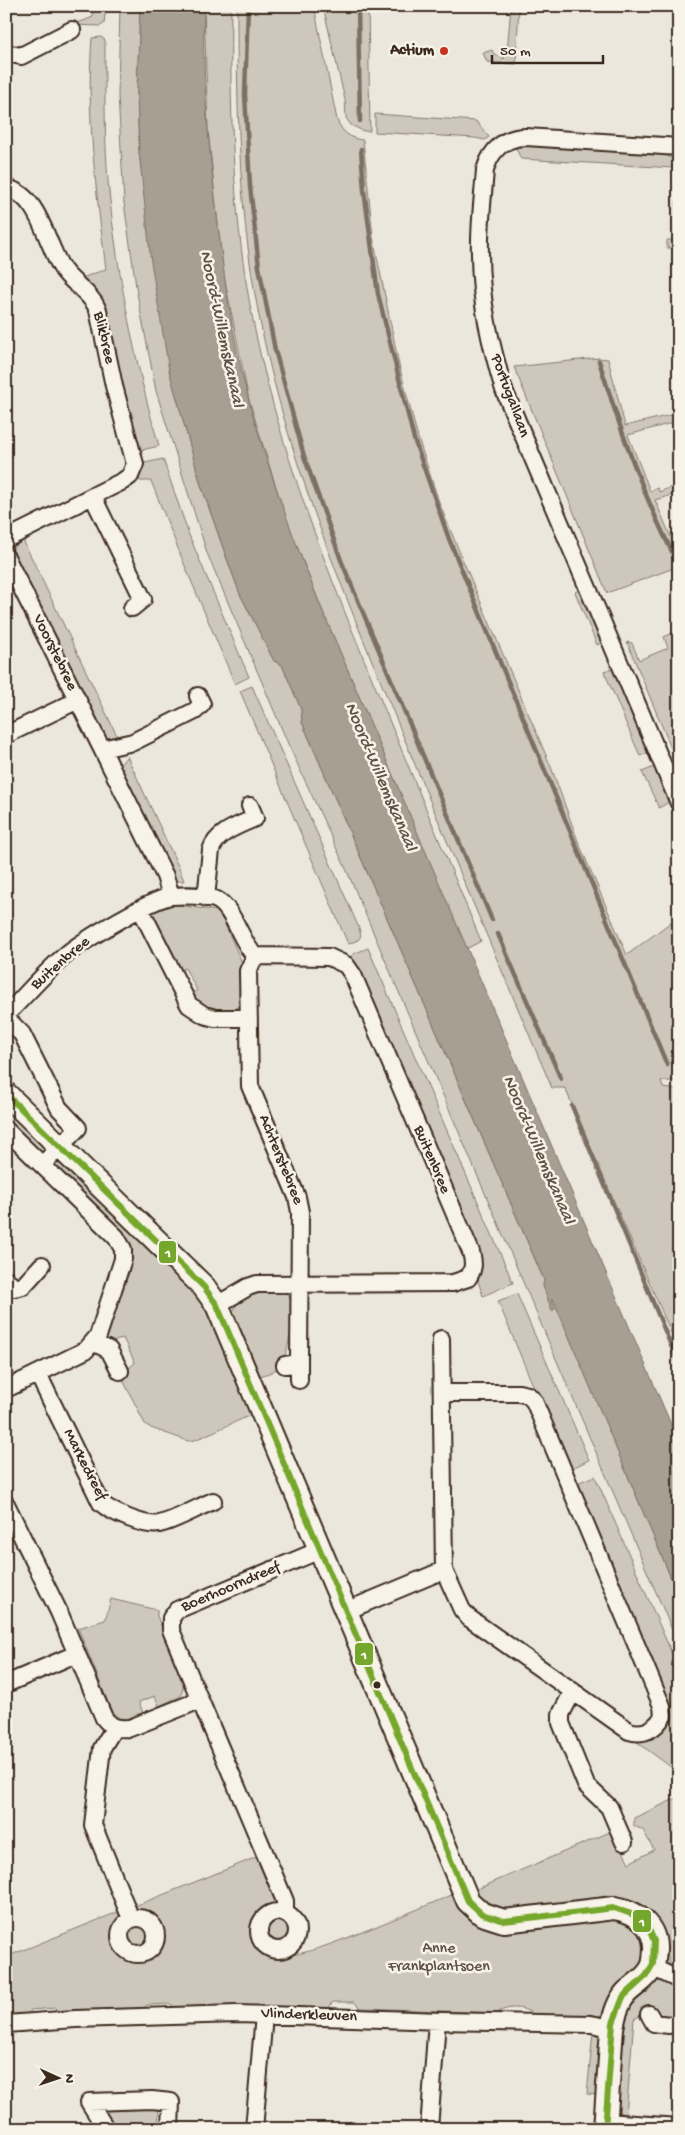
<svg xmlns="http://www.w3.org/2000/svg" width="685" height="2135" font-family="'Gochi Hand',sans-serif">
<rect width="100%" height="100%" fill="#ece7dc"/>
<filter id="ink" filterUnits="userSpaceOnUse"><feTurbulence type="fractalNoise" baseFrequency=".02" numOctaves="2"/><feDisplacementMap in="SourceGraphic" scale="10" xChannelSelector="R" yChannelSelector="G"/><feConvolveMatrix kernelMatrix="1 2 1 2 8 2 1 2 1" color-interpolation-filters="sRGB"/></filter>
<g filter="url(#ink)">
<path fill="#cec8bc" stroke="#84796d" d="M93 6H106L104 24 100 26 73 25 93 17Z
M120 6H140L137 93 139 152 169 370 201 485 227 559 240 594 274 661 282 665 301 709 302 722 544 1280 543 1286 551 1300 553 1298 679 1597V1646L347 871 289 746 207 553 156 391 137 293 124 203 118 94Z
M204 6H231C230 106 232 207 250 305 276 446 330 578 385 710 417 787 449 864 481 941L466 949 323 612 286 519 249 400 223 271 208 130Z
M237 6H314L337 120C342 132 350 139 363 140L373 237 399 365 418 438 440 505 467 570 551 767 578 841 627 955 679 916V1081H661L663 1088 679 1090V1351L565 1088H552C498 962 444 836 392 709 332 565 272 419 250 263 238 178 237 92 237 6Z
M323 6H368L370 131H363L351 125 346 118 345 100Z
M511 6H519L516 64 487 62 483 53 492 50 494 54 504 59 505 52 507 53Z
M101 37 105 40C105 91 104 142 109 192 118 278 135 363 159 446L138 451 104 310 98 297 82 278 106 269C96 189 86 118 92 38Z
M375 114 476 121 489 137 485 140 475 138 375 132Z
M522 145 664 154 679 163V248H667V240H674L678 173 674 168 521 159 515 146Z
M598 358 608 359 625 426 679 413V421L628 435 650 491 658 488 659 492 679 484V493L655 500 679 556V566L607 593 514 367Z
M163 459 189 535 249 677 235 684 187 571 151 481H140L138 475 140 464Z
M23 540 118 738H106L11 550Z
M581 589 603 642 597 645 575 592Z
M679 630V726L676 728 679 736V767L627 642 632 643 639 660 668 648 664 637Z
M610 669 615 672 648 753 640 756 604 671Z
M252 686 359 928 361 936 358 940 348 944 240 691Z
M127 756 179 868 184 881H176L119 766Z
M654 767 669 802 659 808 642 772Z
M172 904 217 911 221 915 242 963 240 986 241 999 236 1012H204L189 996 197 990 185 968 176 973 152 914 156 910Z
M368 948 513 1283 483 1296 478 1281 482 1267 349 959 353 954Z
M6 1108 44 1145 37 1151 6 1121Z
M62 1161 201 1297 210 1310 251 1415 195 1440 188 1441 151 1428 145 1424 124 1382V1372L135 1363 123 1338 111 1343 107 1342 105 1337 129 1273 130 1262 55 1169Z
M278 1289C284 1292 288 1293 290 1299 295 1311 289 1353 281 1364 276 1372 266 1374 257 1377L232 1316C237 1292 258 1290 278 1289Z
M517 1294 589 1460 568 1470 498 1301Z
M595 1476 679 1670V1773L637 1742 664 1730 669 1721 574 1484Z
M111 1599 157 1610V1616L184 1683 181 1696 159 1706 155 1696 139 1702 143 1713 129 1719 119 1718 112 1712 78 1628 105 1620Z
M679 1797V1971L673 1969 669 1964 663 1928 656 1917 643 1905 631 1900 608 1896 561 1904 505 1909 487 1902 475 1890 610 1832 616 1838 629 1863 654 1850 643 1830 634 1826V1818Z
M257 1857 277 1904C271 1908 263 1911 258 1917 245 1935 259 1958 280 1956 304 1955 325 1946 347 1938 383 1924 418 1909 454 1894L456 1898 559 1923 620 1919 630 1923 641 1933 646 1950 642 1966 611 2001 603 2014 594 2019 534 2015C524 2006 508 2006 497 2013L360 2008 354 2002H333L327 2008 176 2009 171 2004 147 2005 142 2010 60 2013 55 2008 31 2010 28 2015 6 2018V1957L118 1912 121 1921C92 1950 150 1980 159 1943 160 1937 159 1930 155 1924 149 1915 138 1916 130 1908Z
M265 1932a12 12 0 1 1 24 0a12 12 0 1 1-24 0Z
M123 1936a13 13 0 1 1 26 0a13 13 0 1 1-26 0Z
M660 1981H667L679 1990V2016L662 2019 654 2006 648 2005 644 2007 643 2014 634 2019 626 2115C620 2114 618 2111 617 2104 619 2078 618 2032 630 2009 635 1998 646 1993 652 1982Z
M593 2032 600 2037 599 2095 587 2094Z
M101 2106H159L158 2129H115Z"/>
<path fill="#a89f93" stroke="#7c7064" d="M140 6H204C202 73 208 140 216 207 223 272 232 338 249 401 269 473 295 543 323 612L679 1443V1597L553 1299 551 1300 555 1309 552 1311 543 1286 544 1280 302 722 301 709 282 665 274 661 240 594 227 559 201 485 169 370 151 262 139 152 137 93Z"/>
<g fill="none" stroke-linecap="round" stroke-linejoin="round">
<path stroke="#7c7064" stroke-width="4.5" d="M248 6 245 94 250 186 259 267 275 350 304 456 341 560 492 920
M358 6 360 121
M361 149 364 190 378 294 414 439 449 539 667 1065
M599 361C621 431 644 500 679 565
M498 934 561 1079
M572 1106 679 1365"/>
<defs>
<path id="street" d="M6 53 21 56 72 30
M679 147 526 137C504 137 491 150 485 170 483 198 479 226 480 254 480 301 491 346 504 390L679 803
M6 188C40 195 46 245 63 270 74 285 91 293 98 310L114 386 135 464 130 476 123 481 6 539
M93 497 143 599 132 608
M6 557 102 749 133 742 195 711 202 704 198 696
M6 735 78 700
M102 749 165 876 171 896
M206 898 211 850C217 832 238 826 255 818L250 806
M141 910 189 1005 204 1015 215 1018H249
M255 956 248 971 250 1086 297 1197 300 1212 299 1363 285 1365
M6 1015C26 995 46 971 68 953 86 939 150 900 171 896 184 895 206 895 217 900 234 909 240 941 255 956L329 957 346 965 353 975 471 1252C474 1263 474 1269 468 1278L453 1283 257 1284 248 1287 217 1305
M6 1018 22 1034 59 1108 78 1128 42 1165
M6 1130 116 1237 123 1249V1259L98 1336 86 1350 6 1389
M6 1279 14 1288 23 1286 42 1265
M441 1339 444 1570 462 1610 469 1618 629 1731C644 1736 656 1728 663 1716L662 1706 534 1401 528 1395 519 1393H442
M93 1342 109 1350 120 1371
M299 1363V1380
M38 1374 101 1503C111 1512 145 1527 159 1524 172 1522 199 1507 213 1501
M6 1504 59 1612 104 1718C112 1728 117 1729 130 1728L200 1700 171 1630V1618L177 1610 320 1550
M346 1611 444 1570
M6 1684 76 1654
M573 1691 561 1714V1723L586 1785 609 1807 624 1842
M200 1700 285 1901V1913
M114 1728 102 1748 93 1825 131 1919
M259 1931a19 19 0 1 1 38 0a19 19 0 1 1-38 0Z
M120 1936a18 18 0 1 1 36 0a18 18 0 1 1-36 0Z
M652 1967 679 1980
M649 2014 654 2023 669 2025 679 2023
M6 2024 75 2019 237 2014 441 2021 591 2024 612 2028
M606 2122 679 2127
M106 2129 89 2102 152 2100 171 2102 170 2129
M254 2129 264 2015
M429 2129 437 2021"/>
<path id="secondary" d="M6 1094 204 1287 217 1305 468 1901 482 1914 504 1921 614 1908C636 1911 656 1926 655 1950 654 1957 655 1963 651 1969 645 1980 635 1984 626 1993 618 2002 614 2016 612 2028L605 2129"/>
</defs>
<use href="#street" stroke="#3b2a1e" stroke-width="20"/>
<use href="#secondary" stroke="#3b2a1e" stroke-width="26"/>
<use href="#street" stroke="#f7f3e8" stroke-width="16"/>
<use href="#secondary" stroke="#f7f3e8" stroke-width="22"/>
<defs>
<path id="bus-1" d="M6 1094 204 1287 217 1305 468 1901 482 1914 504 1921 614 1908 637 1916 648 1927 654 1941 653 1964 646 1976 623 1997 613 2023 605 2129"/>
</defs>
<use href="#bus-1" stroke="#f7f3e8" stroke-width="10"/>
<use href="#bus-1" stroke="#74a72c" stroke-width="6"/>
</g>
</g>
<circle fill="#c8321e" stroke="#f7f3e8" stroke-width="2" cx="444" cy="51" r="5"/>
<circle fill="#3b2a1e" stroke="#f7f3e8" stroke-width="2" cx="377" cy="1685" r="4.5"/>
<g text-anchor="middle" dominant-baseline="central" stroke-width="5" stroke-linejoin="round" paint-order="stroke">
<g font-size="16" font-weight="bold" fill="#3b2a1e" stroke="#f7f3e8" text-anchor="end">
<text x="434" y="51">Actium</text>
</g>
<g font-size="16" fill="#3b2a1e" stroke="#f7f3e8">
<text transform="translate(103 338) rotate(77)">Blikbree</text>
<text transform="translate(509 396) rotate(70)">Portugallaan</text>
<text transform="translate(54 653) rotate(64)">Voorstebree</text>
<text transform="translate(61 964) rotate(-41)">Buitenbree</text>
<text transform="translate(280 1160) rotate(68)">Achterstebree</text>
<text transform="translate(431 1160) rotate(67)">Buitenbree</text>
<text transform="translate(84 1465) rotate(63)">Markedreef</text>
<text transform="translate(231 1588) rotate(-23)">Boerhoorndreef</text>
<text transform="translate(309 2016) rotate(2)">Vlinderkleuven</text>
</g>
<g font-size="16" fill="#605246" stroke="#f7f3e8">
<text x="439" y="1949">Anne<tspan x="439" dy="18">Frankplantsoen</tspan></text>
</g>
<g font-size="18" font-style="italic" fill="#615347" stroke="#f7f3e8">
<text transform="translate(221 329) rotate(78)">Noord-Willemskanaal</text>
<text transform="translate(380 777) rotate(67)">Noord-Willemskanaal</text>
<text transform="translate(538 1150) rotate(67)">Noord-Willemskanaal</text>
</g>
</g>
<g stroke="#f7f3e8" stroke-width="2">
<rect x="158" y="1240" width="19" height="24" rx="5" fill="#74a72c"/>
<rect x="354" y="1642" width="20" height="24" rx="5" fill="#74a72c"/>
<rect x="632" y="1909" width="20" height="24" rx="5" fill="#74a72c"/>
</g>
<g font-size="14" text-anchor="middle" font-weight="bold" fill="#fff">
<text x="168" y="1257">1</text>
<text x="364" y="1659">1</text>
<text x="642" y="1926">1</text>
</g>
<rect width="685" height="2135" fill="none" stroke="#f7f3e8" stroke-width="25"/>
<rect x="12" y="12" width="660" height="2110" fill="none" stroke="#3b2a1e" stroke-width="2" filter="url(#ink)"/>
<g transform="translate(58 2078) rotate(93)" stroke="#f7f3e8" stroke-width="4" paint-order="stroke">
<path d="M0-4L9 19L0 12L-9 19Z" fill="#3b2a1e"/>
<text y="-8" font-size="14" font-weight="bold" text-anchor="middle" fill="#3b2a1e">N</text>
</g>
<path d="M492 55v8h111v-8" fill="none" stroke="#3b2a1e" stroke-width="2.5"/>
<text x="500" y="55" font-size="15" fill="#3b2a1e" stroke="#f7f3e8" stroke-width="4" paint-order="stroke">50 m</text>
</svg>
